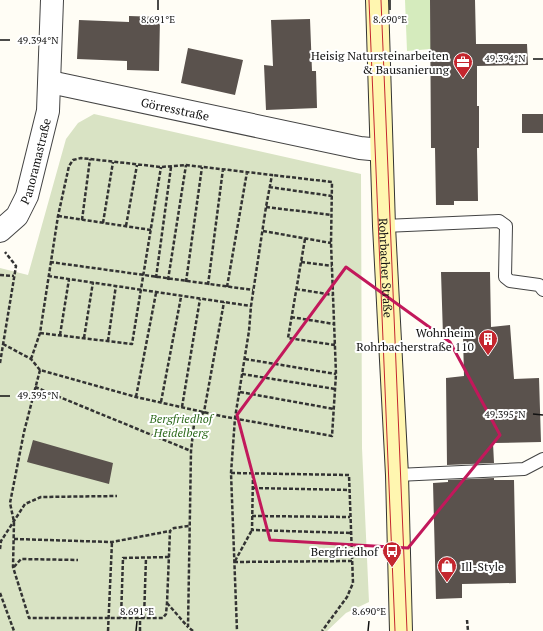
<svg xmlns="http://www.w3.org/2000/svg" width="543" height="631" font-family="'PT Serif',serif">
<rect width="100%" height="100%" fill="#fffdf5"/>
<path fill="#d5ebbd" d="M405 0H430L431 49 407 51Z"/>
<path fill="#d9e3c4" d="M94 114 361 174 362 448 369 602 346 613 327 631H0V268L28 275 66 139 78 123Z"/>
<path fill="#5a524d" d="M430 0H475L476 44H527L528 65 477 66V106H479V148H477L478 201H454V205H436L435 148H431Z
M129 16 160 17 159 71 127 70V61L77 59 79 20 129 22Z
M310 19 312 71H316L317 108 266 110 264 65 273 66 271 20Z
M188 48 243 60 235 95 181 83Z
M522 114H543V133H522Z
M441 272H490L491 327 510 325 514 379 539 378 541 442 493 443 494 463 447 465 446 378 464 376 463 336H443Z
M33 440 113 463 109 484 27 462Z
M494 478V480H514L516 583 462 584V598L436 599 433 483 448 482V480Z"/>
<g fill="none" stroke-linecap="round" stroke-linejoin="round">
<defs>
<path id="lane" d="M384 226 499 221 506 226 505 277 510 281 539 285 543 290
M397 475 524 469 543 459"/>
<g id="street">
<path id="s1" d="M50 82 360 148 381 150"/>
<path id="s2" d="M0 231 17 216 27 196 48 111 52 0"/>
</g>
<g id="secondary">
<path id="s3" d="M377 0 384 226 397 475 401 631"/>
</g>
</defs>
<use href="#lane" stroke="#444" stroke-width="14"/>
<use href="#street" stroke="#444" stroke-width="24"/>
<use href="#secondary" stroke="#333" stroke-width="24"/>
<path stroke="#333" stroke-width="2.5" stroke-dasharray="4 2" stroke-linecap="butt" d="M269 187 332 196
M266 207 332 215
M58 216 151 230
M82 220 90 159
M103 223 113 162
M126 226 137 165
M263 231 331 243
M305 239 288 338 335 345
M50 262 253 290
M301 262 332 266
M0 275 14 276
M48 276C116 286 183 296 251 306
M156 278 171 167
M168 280 186 165
M186 282 202 167
M208 285 223 169
M227 287 247 172
M296 289 333 295
M291 317 334 324
M40 333 132 344 161 167
M60 335 69 279
M84 338 93 282
M108 341 116 285
M3 344 31 359 40 370 136 397 221 416 332 436 336 374 331 243 332 182 272 175
M31 359 40 333 58 216 69 166 73 160 81 158 161 167 186 165 272 175 266 207 251 306 249 331 235 418 231 473 237 631
M245 359 336 374
M0 363 16 266 5 252
M40 370 24 432 10 503 14 522 13 567 29 618H163L166 614 167 603 170 531 174 528 189 526
M242 374 335 389
M35 387 191 451
M240 392 334 409
M136 397 156 293
M161 402 181 297
M182 407 200 299
M231 473 349 475 353 583 347 597 322 631
M253 474 252 530 351 533
M253 488 349 490
M252 516 350 517
M14 539 112 542 170 531
M0 549 1 541 25 504 41 497 117 496
M235 561 252 530
M234 562 352 561
M14 567 21 559 78 560
M0 593 14 631
M167 603 188 627
M121 618 123 558 169 557
M144 618 146 558
M467 620 468 631
M108 631 112 542
M140 631V618
M193 631 188 627 191 451 194 424 204 412 224 302"/>
<use href="#lane" stroke="#fff" stroke-width="12"/>
<use href="#street" stroke="#fff" stroke-width="22"/>
<use href="#secondary" stroke="#fff6b0" stroke-width="22"/>
<path stroke="#c4262e" stroke-width="1" d="M369 0 395 631
M381 0 407 631"/>
</g>
<path fill="none" stroke="#c2185b" stroke-width="3" stroke-linejoin="round" d="M346 267 450 342 500 435 408 548 270 540 237 415Z"/>
<path fill="none" stroke="#111" stroke-width="1.5" d="M158 10V0M390 10V0M0 40H10M533 59H543M0 396H10M533 414 543 415M136 631 137 621M368 631 369 621"/>
<defs>
<symbol id="office-pin" viewBox="-11 -11 22 30"><path d="M0 17L-7.5 6A9.5 9.5 0 1 1 7.5 6Z" fill="#c4262e" stroke="#fff"/><path d="M-6-3h4V-5.5h4V-3h4V5H-6ZM-1-4.5V-3h2v-1.5ZM-6 0V1H6V0Z" fill="#fff"/></symbol>
<symbol id="building-pin" viewBox="-11 -11 22 30"><path d="M0 17L-7.5 6A9.5 9.5 0 1 1 7.5 6Z" fill="#c4262e" stroke="#fff"/><path d="M-4-6H4V6H1V3H-1V6H-4ZM-2.5-4.3h1.7v1.8h-1.7ZM.8-4.3h1.7v1.8H.8ZM-2.5-1h1.7V.8h-1.7ZM.8-1h1.7V.8H.8Z" fill="#fff"/></symbol>
<symbol id="bus-pin" viewBox="-11 -11 22 30"><path d="M0 17L-7.5 6A9.5 9.5 0 1 1 7.5 6Z" fill="#c4262e" stroke="#fff"/><path d="M-5-6H5V4H4V6H2V4H-2V6H-4V4H-5ZM-3.5-4V0h7V-4ZM-3.5 1.2v1.5H-2V1.2ZM2 1.2v1.5H3.5V1.2Z" fill="#fff"/></symbol>
<symbol id="shop-pin" viewBox="-11 -11 22 30"><path d="M0 17L-7.5 6A9.5 9.5 0 1 1 7.5 6Z" fill="#c4262e" stroke="#fff"/><path d="M-5-2.5h2.3a2.7 3.5 0 0 1 5.4 0H5L5.5 6h-11ZM-1.5-2.5h3a1.5 2.3 0 0 0-3 0Z" fill="#fff"/></symbol>
</defs>
<g fill-rule="evenodd">
<use href="#office-pin" x="452" y="51" width="22" height="30"/>
<use href="#building-pin" x="477" y="328" width="22" height="30"/>
<use href="#bus-pin" x="381" y="540" width="22" height="30"/>
<use href="#shop-pin" x="436" y="555" width="22" height="30"/>
</g>
<g text-anchor="middle" dominant-baseline="central" stroke-width="4" stroke-linejoin="round" paint-order="stroke">
<g font-size="12" fill="#111" stroke="#fff" text-anchor="end">
<text x="449" y="55">Heisig Natursteinarbeiten<tspan x="449" dy="14">&amp; Bausanierung</tspan></text>
<text x="474" y="332">Wohnheim<tspan x="474" dy="14">Rohrbacherstraße 110</tspan></text>
<text x="378" y="551">Bergfriedhof</text>
<text x="461" y="566" text-anchor="start">Ill-Style</text>
</g>
<g font-size="12" fill="#111" stroke="#fff">
<text stroke="none"><textPath href="#s1" startOffset="128">Görresstraße</textPath></text>
<text stroke="none"><textPath href="#s2" startOffset="81">Panoramastraße</textPath></text>
<text stroke="none"><textPath href="#s3" startOffset="268">Rohrbacher Straße</textPath></text>
</g>
<g font-size="12" font-style="italic" fill="#2f6b1f" stroke="#fff">
<text x="181" y="418">Bergfriedhof<tspan x="181" dy="14">Heidelberg</tspan></text>
</g>
</g>
<g font-size="10" text-anchor="middle" fill="#111" stroke="#fff" stroke-width="4" stroke-linejoin="round" paint-order="stroke">
<text x="158" y="23">8.691°E</text>
<text x="390" y="23">8.690°E</text>
<text x="38" y="44">49.394°N</text>
<text x="505" y="62">49.394°N</text>
<text x="38" y="399">49.395°N</text>
<text x="505" y="418">49.395°N</text>
<text x="137" y="615">8.691°E</text>
<text x="369" y="615">8.690°E</text>
</g>
</svg>
